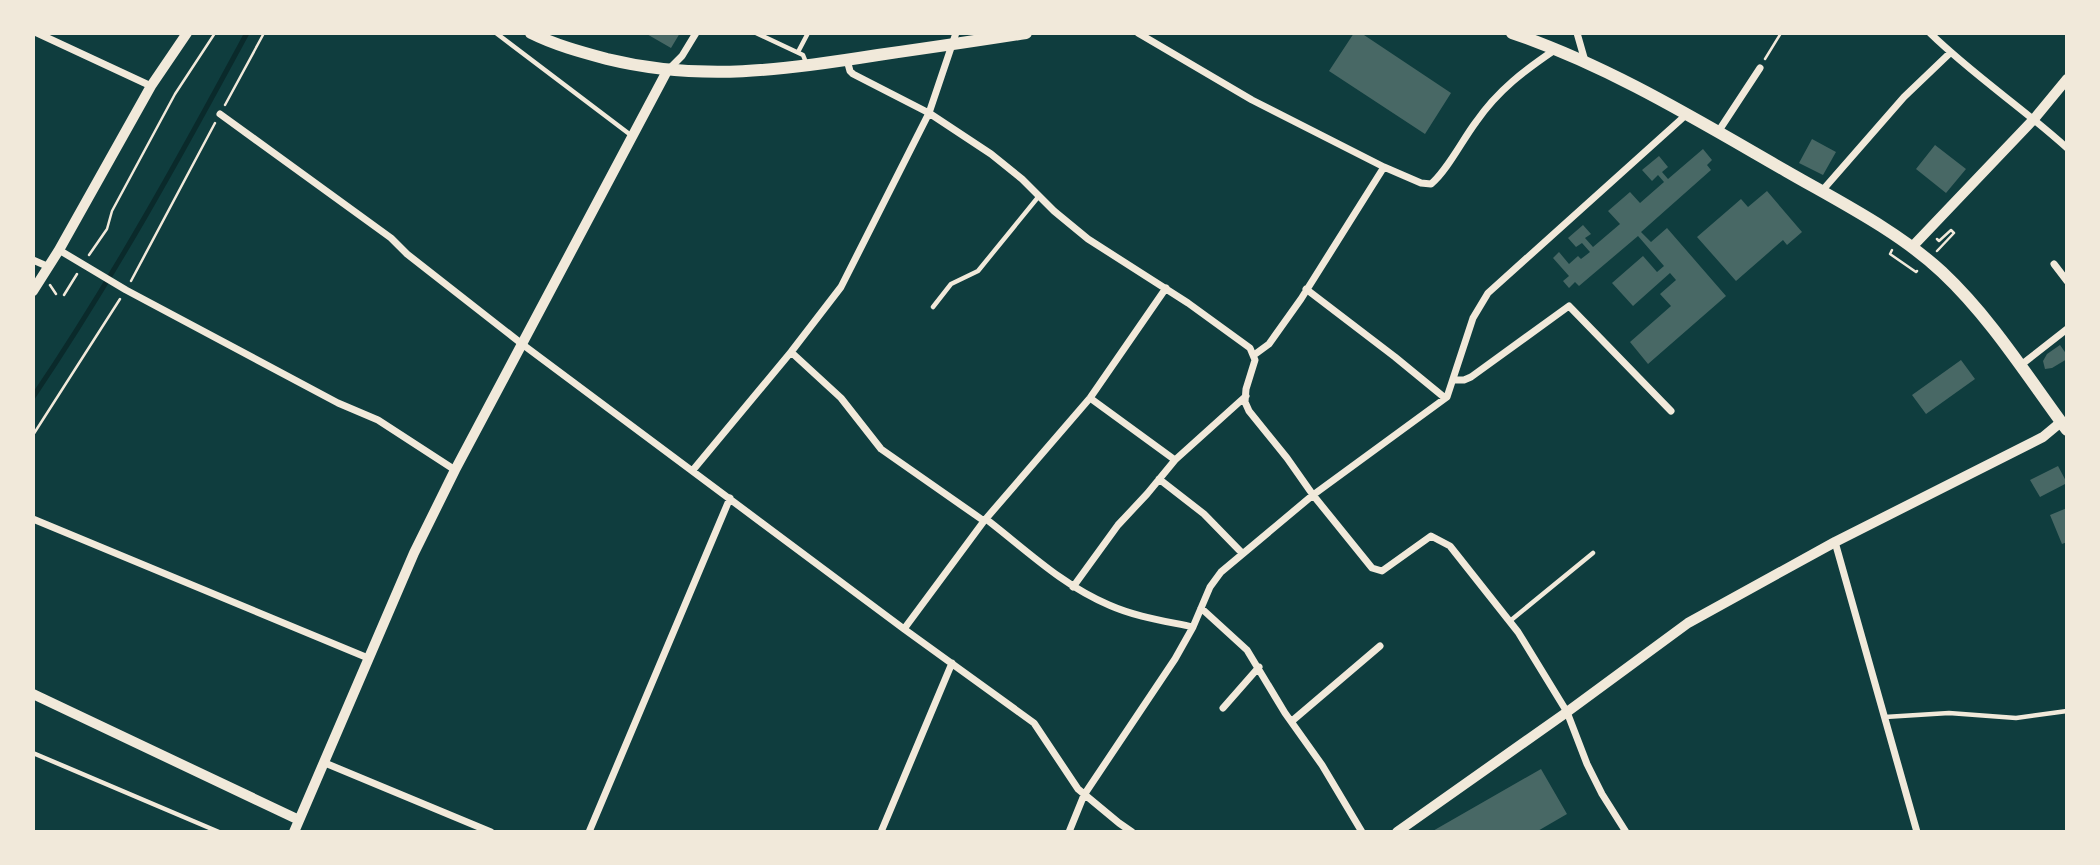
<svg xmlns="http://www.w3.org/2000/svg" width="2100" height="865" font-family="Poppins,sans-serif">
<rect width="100%" height="100%" fill="#0f3d3e"/>
<g fill="none" stroke-linecap="round" stroke-linejoin="round">
<path stroke="#0a2a2b" stroke-width="5" d="M33 397C112 280 180 157 247 33"/>
</g>
<path fill="#486865" d="M645 33H680L671 48Z
M1354 33H1361L1451 93 1425 134 1329 71Z
M1812 139 1836 152 1823 175 1799 163Z
M1935 145 1966 169 1946 193 1916 169Z
M1703 149 1712 160 1707 165 1711 170 1641 232 1651 242 1667 228 1726 296 1648 364 1630 342 1671 306 1660 294 1676 280 1670 273 1633 306 1612 283 1643 256 1657 272 1664 266 1638 236 1579 286 1575 282 1569 288 1563 281 1569 276 1553 258 1559 252 1569 264 1578 256 1581 259 1590 252 1582 243 1576 247 1568 238 1583 225 1591 234 1585 238 1593 247 1620 224 1608 211 1630 192 1640 203 1664 182 1658 175 1652 181 1642 170 1659 156 1668 167 1662 172 1668 179Z
M1767 191 1802 232 1787 245 1783 240 1736 281 1697 237 1741 199 1748 207Z
M2060 345 2067 355V359L2052 368 2045 369 2043 361 2047 354Z
M1961 360 1975 379 1926 414 1912 395Z
M2058 466 2067 483 2040 497 2030 480Z
M2067 508V542L2062 544 2050 515Z
M1541 769 1567 814 1536 832H1431Z"/>
<g fill="none" stroke-linecap="round" stroke-linejoin="round">
<path stroke="#f1e9da" stroke-width="2.5" d="M1765 59 1781 33
M225 105 264 33
M1892 250 1890 254 1916 272 1917 271
M1937 251 1954 233 1951 230 1939 241 1937 239
M89 255 107 229 112 211 175 94 215 33
M131 281 215 123
M50 285 56 294
M64 295 77 274
M33 435 120 299"/>
<path stroke="#f1e9da" stroke-width="4.5" d="M496 33 632 136
M756 33 803 55 807 65
M798 52 808 33
M933 307 951 284 978 271 1039 196
M1510 621 1593 553
M1885 717 1949 713 2016 718 2067 711
M33 753 219 832"/>
<path stroke="#f1e9da" stroke-width="7" d="M37 33 151 86
M1138 33 1252 100 1384 167
M1577 33 1585 61
M1930 33C1973 75 2023 108 2067 148
M847 60 850 71 853 74 929 113 991 154 1022 179 1054 211 1088 239 1188 303 1250 348 1255 360 1246 389 1245 402 1249 411 1287 458 1313 495 1372 568 1382 571 1431 536 1450 546 1518 632 1567 712 1587 764 1602 794 1626 832
M669 69 682 56 696 33
M220 114 391 238 407 254 522 344 904 629 1034 723 1078 789 1119 823 1132 832
M1718 132 1760 68
M1821 192 1904 97 1950 53
M59 250 126 290 338 403 378 420 455 470
M33 260 49 267
M2054 264 2067 281
M1306 289 1395 357 1445 398
M791 352 841 398 881 449 984 521
M1254 355 1269 344 1301 299 1384 167 1421 183 1431 184C1447 171 1463 139 1476 122 1498 90 1525 70 1556 49
M2021 365 2067 329
M1453 380H1464L1471 377 1569 306 1671 411
M1090 398 1175 460
M693 470 791 352 841 287 929 113 956 33
M1159 479 1204 514 1242 553
M33 519 368 658
M986 519C1025 549 1063 586 1109 605 1136 617 1165 621 1193 627
M1835 542 1917 832
M1073 587 1118 525 1147 494 1175 460 1246 396
M1201 608 1247 650 1285 713 1322 765 1362 832
M904 629 984 521 1090 398 1166 288
M1223 708 1259 667
M1292 721 1380 646
M325 763 491 832
M589 832 730 498
M881 832 952 663
M1069 832 1084 795 1175 659 1193 627 1210 587 1221 572 1313 495 1447 397 1473 318 1488 293 1687 114"/>
<path stroke="#f1e9da" stroke-width="10" d="M1912 247 2034 119 2067 79
M33 291 59 250 151 86 187 33
M33 694 299 820
M294 832 414 553 455 470 667 71
M1397 832 1567 712 1688 623 1835 542 2043 437 2061 422"/>
<path stroke="#f1e9da" stroke-width="12" d="M531 33C555 45 581 52 607 59 701 82 784 70 878 55 927 48 976 41 1026 33
M1512 33C1609 66 1697 120 1786 171 1838 201 1898 231 1942 272 1991 318 2027 376 2067 430"/>
</g>
<rect width="2100" height="865" fill="none" stroke="#f1e9da" stroke-width="70"/>
</svg>
